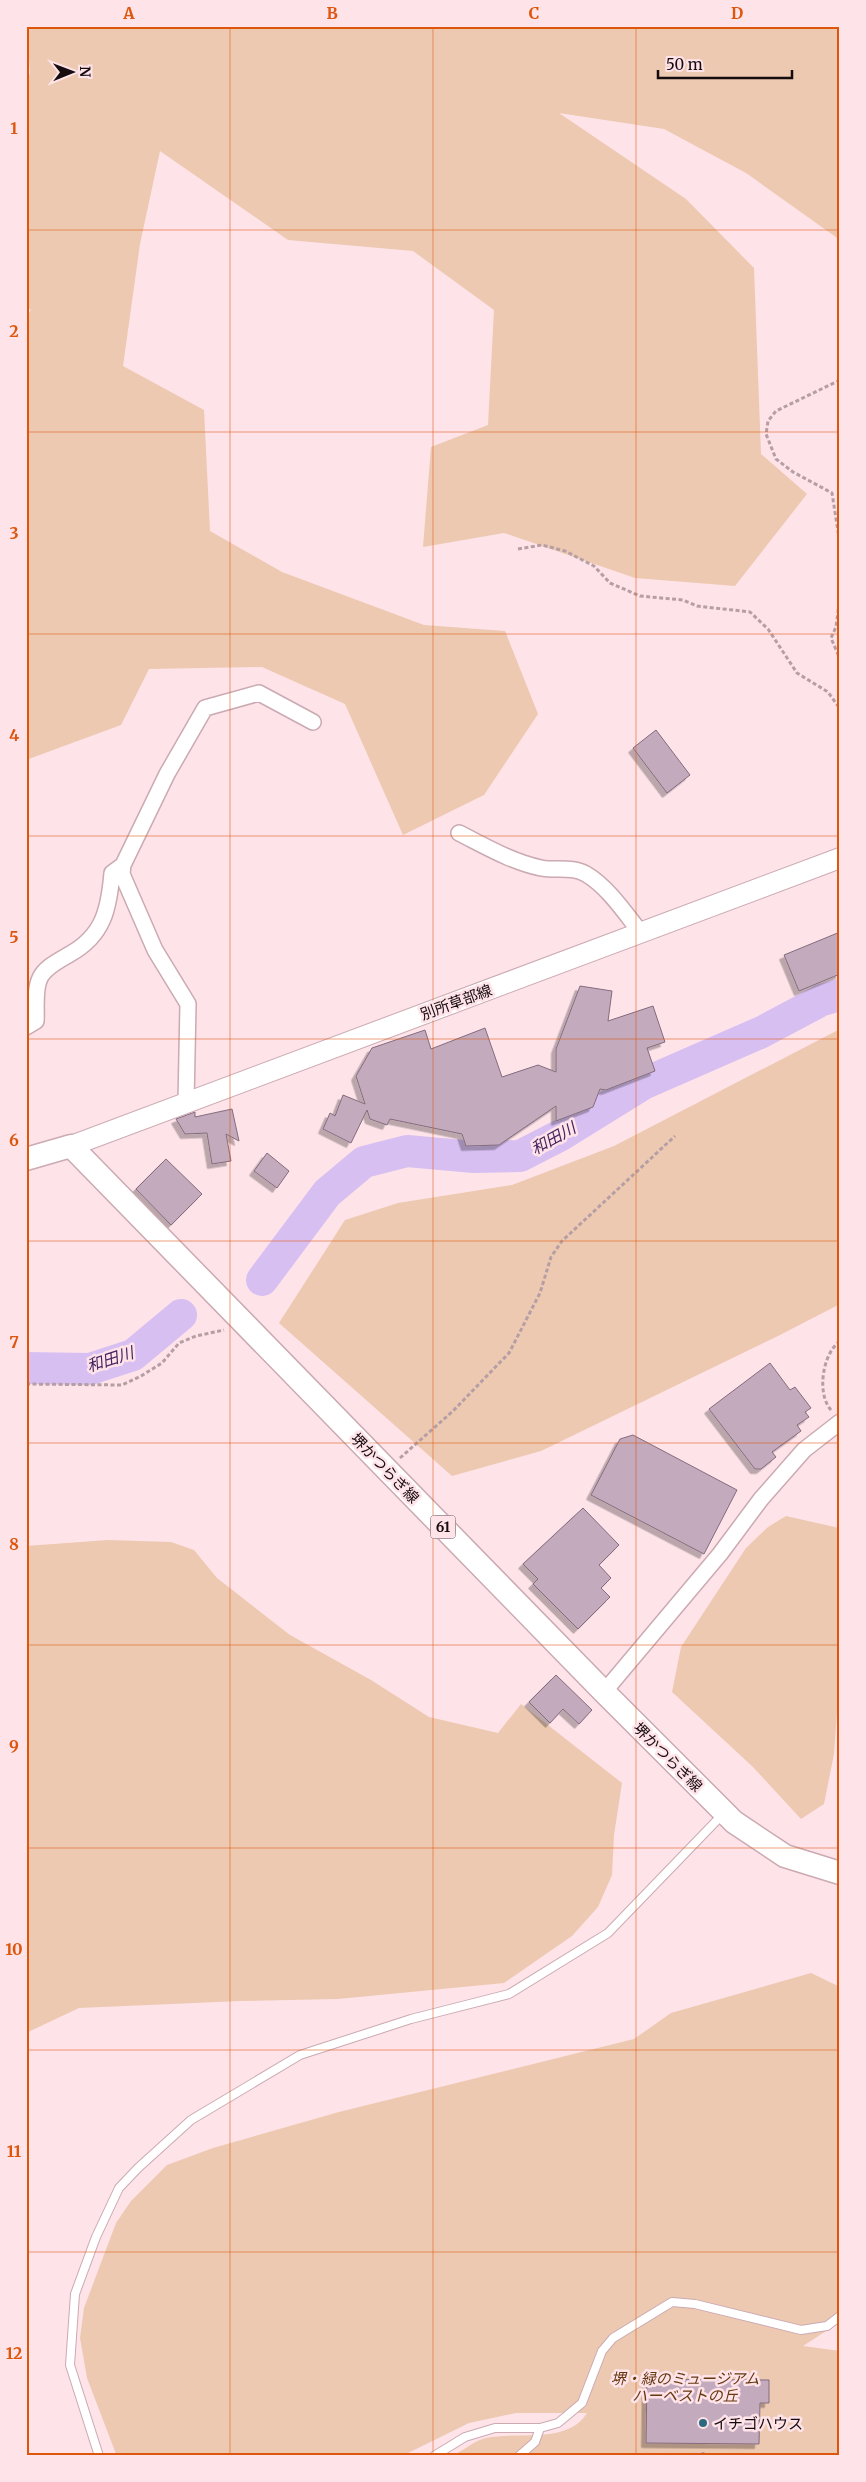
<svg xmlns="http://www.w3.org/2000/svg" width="866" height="2482" font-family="Merriweather,'Noto Sans JP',serif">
<defs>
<filter id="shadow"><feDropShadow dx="-4.5" dy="4.5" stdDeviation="0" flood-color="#0004"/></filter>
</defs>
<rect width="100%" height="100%" fill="#fee3e9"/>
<path fill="#edc9b1" d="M27 26H840V240L746 173 664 129 559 113 686 199 754 268 761 454 807 494 735 586 635 578 504 533 423 547 431 447 488 425 494 310 413 251 288 240 160 151 140 244 123 366 204 410 210 531 282 572 424 625 505 631 538 714 484 795 403 835 345 704 262 667 149 669 121 725 26 760V317L31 310 26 306V78L30 74Z
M840 1029V1304L778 1336 541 1451 452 1476 279 1323 345 1220 398 1203 512 1185 614 1146Z
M786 1516 839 1528 840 1530V1671L834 1754 824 1804 801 1819 753 1767 672 1692 681 1647 746 1548 768 1527Z
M108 1540 171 1542 194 1550 217 1578 290 1635 371 1680 429 1717 498 1733 521 1704 622 1783 614 1835 612 1875 598 1907 572 1936 504 1983 338 1999 240 2001 79 2008 26 2033V1546Z
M811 1973 840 1987V2322L803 2346 840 2351V2456H452C463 2451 475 2440 486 2438 518 2431 567 2445 587 2413H516L469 2423 402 2456H118L116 2454 87 2378 80 2338 84 2308 116 2223 131 2201 167 2165 213 2148 339 2112 634 2039 671 2013Z"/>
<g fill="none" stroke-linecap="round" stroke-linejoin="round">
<path stroke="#d8bff2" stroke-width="32" d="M262 1280 327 1193 364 1162 407 1151 474 1157 520 1156 561 1135 645 1083 762 1032 822 1000 840 995
M26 1368 90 1369 133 1355 181 1315"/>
</g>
<path fill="#c3aabd" stroke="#836c7d" filter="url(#shadow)" d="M656 730 690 775 667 793 633 748Z
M840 932V974L799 991 784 955Z
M580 986 612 991 608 1021 653 1006 665 1042 647 1048 655 1071 606 1090 600 1089 593 1107 556 1121V1106L499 1145 466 1146 462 1134 390 1119 387 1125 370 1119 367 1110 351 1143 323 1129 330 1113 335 1116 343 1095 365 1104 356 1076 372 1048 425 1030 431 1049 485 1028 502 1077 538 1065 556 1072V1049Z
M232 1109 239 1141 226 1134 231 1161 212 1164 207 1133 185 1134 176 1119 195 1112V1117Z
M267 1153 289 1171 277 1188 254 1171Z
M166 1159 202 1194 171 1225 136 1189Z
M770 1363 790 1390 795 1387 811 1408 805 1412 809 1417 797 1425 801 1431 772 1452 776 1457 761 1469H755L709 1409Z
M633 1435 737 1490 704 1554 591 1495 620 1439Z
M583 1508 619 1545 599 1565 611 1578 601 1588 610 1597 578 1629 533 1584 538 1579 523 1564Z
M556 1675 592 1710 579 1724 563 1709 550 1723 529 1702Z
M647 2379 769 2380V2403H760L759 2444 646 2443Z"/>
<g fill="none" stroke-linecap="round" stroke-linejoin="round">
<defs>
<path id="service" d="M99 2456 70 2365 75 2294 96 2237 119 2188 138 2168 191 2120 300 2055 411 2019 509 1994 608 1933 723 1814
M434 2456 465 2437 495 2428H540L558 2423 582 2403 602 2351 613 2338 672 2302 695 2304 801 2330 827 2326 840 2316
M519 2456 535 2442 540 2428"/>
<path id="minor" d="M459 833C485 846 512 862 541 868 556 871 572 866 586 874 608 887 625 913 641 933
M26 1027 36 1021C37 1009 34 990 40 978 45 967 60 960 70 954 104 935 109 908 112 873L123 865
M186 1103 188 1004 155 950 122 874 123 865 167 774 205 708 259 693 313 722
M604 1692 720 1554 761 1499 804 1450 840 1422"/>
<path id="secondary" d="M71 1146 840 858"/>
<path id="primary" d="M26 1159 71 1146 604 1692 734 1822 785 1856 840 1873"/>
</defs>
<use href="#service" stroke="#cbaab2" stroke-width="10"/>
<use href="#minor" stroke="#cbaab2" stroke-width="18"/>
<use href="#secondary" stroke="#cbaab2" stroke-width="22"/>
<use href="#primary" stroke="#cbaab2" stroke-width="25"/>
<path stroke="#b59fa5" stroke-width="3" stroke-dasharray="4 2.5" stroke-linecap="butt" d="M840 380 776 411 768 421 766 434 776 459 793 472 832 493 840 544
M518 549 542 545 565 551 594 566 610 583 640 596 683 600 697 606 750 612 768 629 797 673 828 692 840 709
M840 596 836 627 831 638 840 659
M26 1384 122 1385 141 1376 162 1363 179 1343 196 1336 224 1330
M831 1410C816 1393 823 1353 840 1341
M400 1458 453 1411 509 1353 540 1293 551 1257 562 1241 675 1136
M703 2456V2450"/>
<use href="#service" stroke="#fff" stroke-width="8"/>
<use href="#minor" stroke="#fff" stroke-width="15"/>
<use href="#secondary" stroke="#fff" stroke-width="20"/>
<use href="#primary" stroke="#fff" stroke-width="22"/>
</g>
<path fill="none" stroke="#de550c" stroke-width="1" stroke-opacity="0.55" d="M230 26V2456M433 26V2456M636 26V2456M26 230H840M26 432H840M26 634H840M26 836H840M26 1039H840M26 1241H840M26 1443H840M26 1645H840M26 1848H840M26 2050H840M26 2252H840"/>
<circle fill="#2c6980" stroke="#fee3e9" stroke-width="2" cx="703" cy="2423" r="5"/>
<g text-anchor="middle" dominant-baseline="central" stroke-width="5" stroke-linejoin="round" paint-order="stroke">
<rect fill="#fee3e9" stroke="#5c4c50" stroke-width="1" x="430.5" y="1515.5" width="25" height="23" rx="4"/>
<g font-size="14" font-weight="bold" fill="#160b0e">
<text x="443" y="1527">61</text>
</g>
<g font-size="15" fill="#160b0e" stroke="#fee3e9">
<text transform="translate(456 1002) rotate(-20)">別所草部線</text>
<text transform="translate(385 1468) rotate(46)">堺かつらぎ線</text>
<text transform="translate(668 1757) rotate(45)">堺かつらぎ線</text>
</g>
<g font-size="15" font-style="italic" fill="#67380f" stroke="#fee3e9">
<text x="685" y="2378">堺・緑のミュージアム<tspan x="685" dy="17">ハーベストの丘</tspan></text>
</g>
<g font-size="15" fill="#160b0e" stroke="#fee3e9" text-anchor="start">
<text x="713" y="2423">イチゴハウス</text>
</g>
<g font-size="16" font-style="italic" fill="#45235f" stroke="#fee3e9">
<text transform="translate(553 1138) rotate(-29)">和田川</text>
<text transform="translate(110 1359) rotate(-18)">和田川</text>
</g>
</g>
<rect width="866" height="2482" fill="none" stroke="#fee3e9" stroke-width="55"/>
<g transform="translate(72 72) rotate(89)" stroke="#fee3e9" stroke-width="4" paint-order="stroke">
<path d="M0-4L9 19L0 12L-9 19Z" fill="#160b0e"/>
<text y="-8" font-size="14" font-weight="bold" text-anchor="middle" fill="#160b0e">N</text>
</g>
<path d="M658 70v8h134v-8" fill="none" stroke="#160b0e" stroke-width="2.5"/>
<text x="666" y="70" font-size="15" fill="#160b0e" stroke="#fee3e9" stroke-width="4" paint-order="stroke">50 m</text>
<rect x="28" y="28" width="810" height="2426" fill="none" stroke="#de550c" stroke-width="2"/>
<g font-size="16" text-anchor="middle" font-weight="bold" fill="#de550c">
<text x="129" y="19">A</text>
<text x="332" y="19">B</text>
<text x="534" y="19">C</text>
<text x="737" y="19">D</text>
<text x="14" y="134">1</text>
<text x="14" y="337">2</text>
<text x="14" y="539">3</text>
<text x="14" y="741">4</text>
<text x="14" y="943">5</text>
<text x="14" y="1146">6</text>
<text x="14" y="1348">7</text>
<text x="14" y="1550">8</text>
<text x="14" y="1752">9</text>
<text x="14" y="1955">10</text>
<text x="14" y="2157">11</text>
<text x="14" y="2359">12</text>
</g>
</svg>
